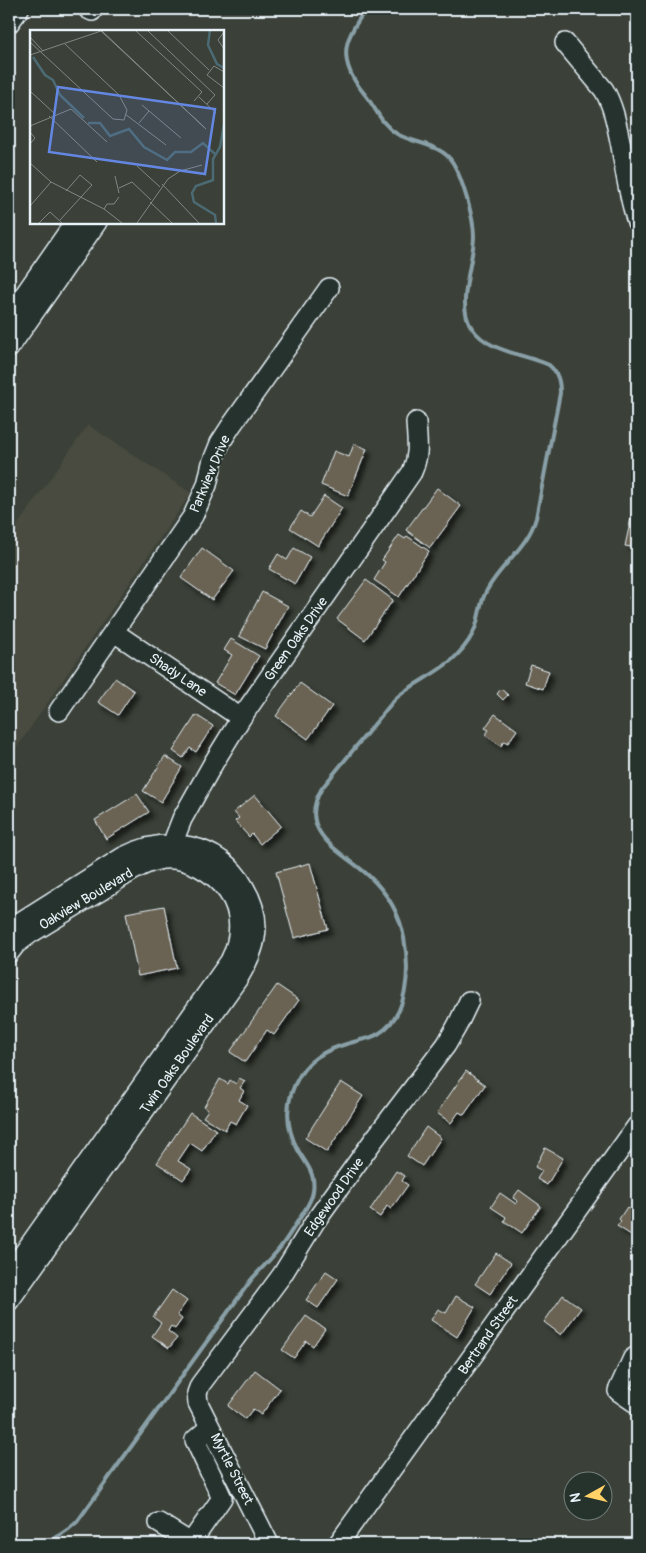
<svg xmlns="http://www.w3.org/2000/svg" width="646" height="1553" font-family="Pangolin,sans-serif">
<defs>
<filter id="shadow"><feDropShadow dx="4.5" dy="4.5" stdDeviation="2.5" flood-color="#0009"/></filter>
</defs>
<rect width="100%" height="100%" fill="#3b4138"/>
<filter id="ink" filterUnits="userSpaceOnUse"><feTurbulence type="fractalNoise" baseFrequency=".02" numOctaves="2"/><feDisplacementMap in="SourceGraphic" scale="10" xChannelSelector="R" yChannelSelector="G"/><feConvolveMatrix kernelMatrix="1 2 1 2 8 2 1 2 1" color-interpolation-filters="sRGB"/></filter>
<g filter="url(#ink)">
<path fill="#494b40" d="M88 425 191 493 9 759V537Z"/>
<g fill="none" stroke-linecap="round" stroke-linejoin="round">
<path stroke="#8aa0a8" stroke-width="4" d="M41 1544C55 1539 66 1532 77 1522L251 1280C260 1270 270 1260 279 1249 287 1239 293 1228 300 1218 305 1209 312 1201 313 1191 316 1173 306 1164 298 1150 284 1124 285 1099 300 1075 313 1054 334 1047 357 1041 364 1039 372 1038 378 1034 409 1016 410 969 404 938 400 914 387 893 369 876 343 852 295 833 322 788L395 699C414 682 440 673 457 655 465 647 472 637 476 626 480 614 480 601 487 590 501 564 528 547 536 518L560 393C560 381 558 373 549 365 525 354 488 352 472 328 455 305 474 263 474 236 474 218 462 178 453 163 442 144 415 144 397 134 384 126 379 115 371 103 366 95 360 89 355 81 337 52 349 33 366 9"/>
</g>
<path fill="#6b6353" stroke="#e8f1f8" filter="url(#shadow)" d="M354 444 367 449 348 496 321 485 334 451 349 457Z
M437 488 461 506 430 548 406 530Z
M324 496 342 508 318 546 290 528 301 511 310 517Z
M633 509 637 510V548L625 546Z
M399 535 405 539 407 536 429 551 399 597 374 580 385 562 382 560Z
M202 548 234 571 212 600 181 578Z
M294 548 310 557 295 584 269 569 278 554 287 560Z
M637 570V583L631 579Z
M366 580 393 600 365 640 337 619Z
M637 586V604L629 598Z
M262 592 288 606 265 649 239 636Z
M231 639 259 656 235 695 215 683 232 655 224 650Z
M531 665 549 671 543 689 525 683Z
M115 678 134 691 118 715 98 702Z
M300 683 332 706 308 739 276 716Z
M501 689 508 695 503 700 497 694Z
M495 714 517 730 508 743 504 741 501 746 485 735 489 730 485 728Z
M196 715 213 726 196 752 190 748 183 758 173 751Z
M165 756 182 767 161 802 143 791Z
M137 794 149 812 106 839 95 820Z
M255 795 281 826 260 844 252 834 249 837 235 821 239 818 234 812Z
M310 863 328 929 294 938 276 872Z
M164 906 177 968 138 976 126 913Z
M277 985 299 1000 274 1035 267 1030 245 1062 230 1052Z
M466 1071 485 1085 464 1115 459 1112 451 1123 437 1113Z
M239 1078 245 1081 240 1088 244 1091 239 1100 247 1105 236 1124 230 1121 225 1130 203 1117 208 1110 204 1107 220 1079 228 1084 230 1080 236 1084Z
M341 1082 363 1096 327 1152 305 1138Z
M190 1113 216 1130 202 1151 190 1143 178 1161 191 1169 183 1180 157 1163Z
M426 1127 441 1138 422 1166 407 1156Z
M545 1148 563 1158 547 1185 537 1179 542 1171 535 1167Z
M396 1171 405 1176 402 1181 408 1185 391 1209 387 1206 380 1217 370 1210Z
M519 1190 541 1206 522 1233 504 1221 506 1217 491 1207 500 1193 516 1204 518 1201 513 1198Z
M636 1201 637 1232 634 1237 617 1226 621 1221 619 1219 627 1207 631 1210Z
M496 1253 511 1263 490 1294 475 1284Z
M326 1271 338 1279 318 1308 306 1300Z
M172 1290 187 1301 177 1315 182 1319 175 1329 171 1326 168 1331 177 1338 169 1348 152 1336 161 1323 153 1317Z
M563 1295 581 1308 561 1335 544 1322Z
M456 1296 475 1307 457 1337 431 1320 438 1309 446 1313Z
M306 1316 325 1329 313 1346 306 1341 294 1358 282 1350Z
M255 1370 280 1389 261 1415 253 1409 245 1419 228 1406Z"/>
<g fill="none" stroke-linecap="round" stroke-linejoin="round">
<defs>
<path id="minor" d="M88 9 92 11
M9 23 19 9
M565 43 604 90C614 107 617 127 621 146 625 171 629 197 637 222
M9 317 75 222
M9 348 97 222
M114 632 241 718
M59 711 193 516 207 485 212 463 220 443 231 426 329 288
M171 855 175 837 182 819 214 762 241 718 412 472C420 454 417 441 416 422
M9 929 123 857C167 835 218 842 244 887 253 902 258 920 255 938 253 952 246 965 239 977L9 1301
M9 953 16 944 31 933C54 919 78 904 102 890 121 878 140 863 163 859 187 856 215 873 228 892 243 913 241 939 230 961L9 1274
M637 1356 633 1358 618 1391 637 1404
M159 1523 191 1543
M190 1544 222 1498 195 1440 210 1427
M269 1544 198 1403 197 1393 200 1385 282 1275 316 1220 373 1141 446 1045 457 1026 469 1001
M338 1544 637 1126"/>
</defs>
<use href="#minor" stroke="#e8f1f8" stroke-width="22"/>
<use href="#minor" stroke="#26332d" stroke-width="19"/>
</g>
</g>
<g text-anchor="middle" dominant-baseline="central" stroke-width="4.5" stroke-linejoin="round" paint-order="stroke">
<g font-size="14" fill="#e8f1f8" stroke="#26332d">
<text transform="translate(210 474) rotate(-67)">Parkview Drive</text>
<text transform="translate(296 639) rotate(-55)">Green Oaks Drive</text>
<text transform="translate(178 675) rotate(34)">Shady Lane</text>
<text transform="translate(86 899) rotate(-31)">Oakview Boulevard</text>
<text transform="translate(177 1064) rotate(-55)">Twin Oaks Boulevard</text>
<text transform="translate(334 1197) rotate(-55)">Edgewood Drive</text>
<text transform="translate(488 1335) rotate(-55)">Bertrand Street</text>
<text transform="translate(232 1469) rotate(63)">Myrtle Street</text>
</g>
</g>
<g transform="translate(30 30)">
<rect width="194" height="194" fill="#3b4138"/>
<path fill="none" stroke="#4c6a73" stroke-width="2.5" d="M180 0 178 15 187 34 194 38M3 27 15 45 23 50 30 65 54 88M58 93H70L80 106 99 99 114 117 137 130 145 122H161L173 113 185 124M186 193 185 185 164 172 162 163 166 156 183 150V129L190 117 194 94"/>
<path fill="none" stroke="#808785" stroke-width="1" d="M105 0 172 62 164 71M117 0 185 65 177 74M137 0 179 40M71 1 176 99 72 1M194 2 188 10 194 19M0 7 13 21M0 12 83 89 94 90 97 80 89 65 35 14M0 25 74 0M194 42 184 36 177 45 194 58M0 61 25 84M169 67 186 83M112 75 151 108M95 84 136 115M19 86 67 132M109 93 119 81M0 96 41 79 77 112M0 102 5 108 0 114M0 133 21 152 74 179 92 193M107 136 130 157M85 146 89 163M132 154 169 193M89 158 102 152 121 170M120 172 142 193M0 176 21 152M74 179 77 174H84L89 167M30 190 62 155 50 145 36 161M9 193 20 182 32 193M107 193 138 149 150 141 172 135"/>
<path fill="#6487e3" fill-opacity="0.15" stroke="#6487e3" stroke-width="2.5" d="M28 57 185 79 175 144 19 122Z"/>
<rect width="194" height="194" fill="none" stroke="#e8f1f8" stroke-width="2.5"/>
</g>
<rect width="646" height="1553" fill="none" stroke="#26332d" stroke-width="30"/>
<rect x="15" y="15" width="616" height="1523" fill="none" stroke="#e8f1f8" stroke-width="2" filter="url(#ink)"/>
<g transform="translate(588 1496) rotate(262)"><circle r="24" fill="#26332d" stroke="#747f7e"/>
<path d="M0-4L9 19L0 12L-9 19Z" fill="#ffd166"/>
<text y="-8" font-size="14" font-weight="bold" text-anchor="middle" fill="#e8f1f8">N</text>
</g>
</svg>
